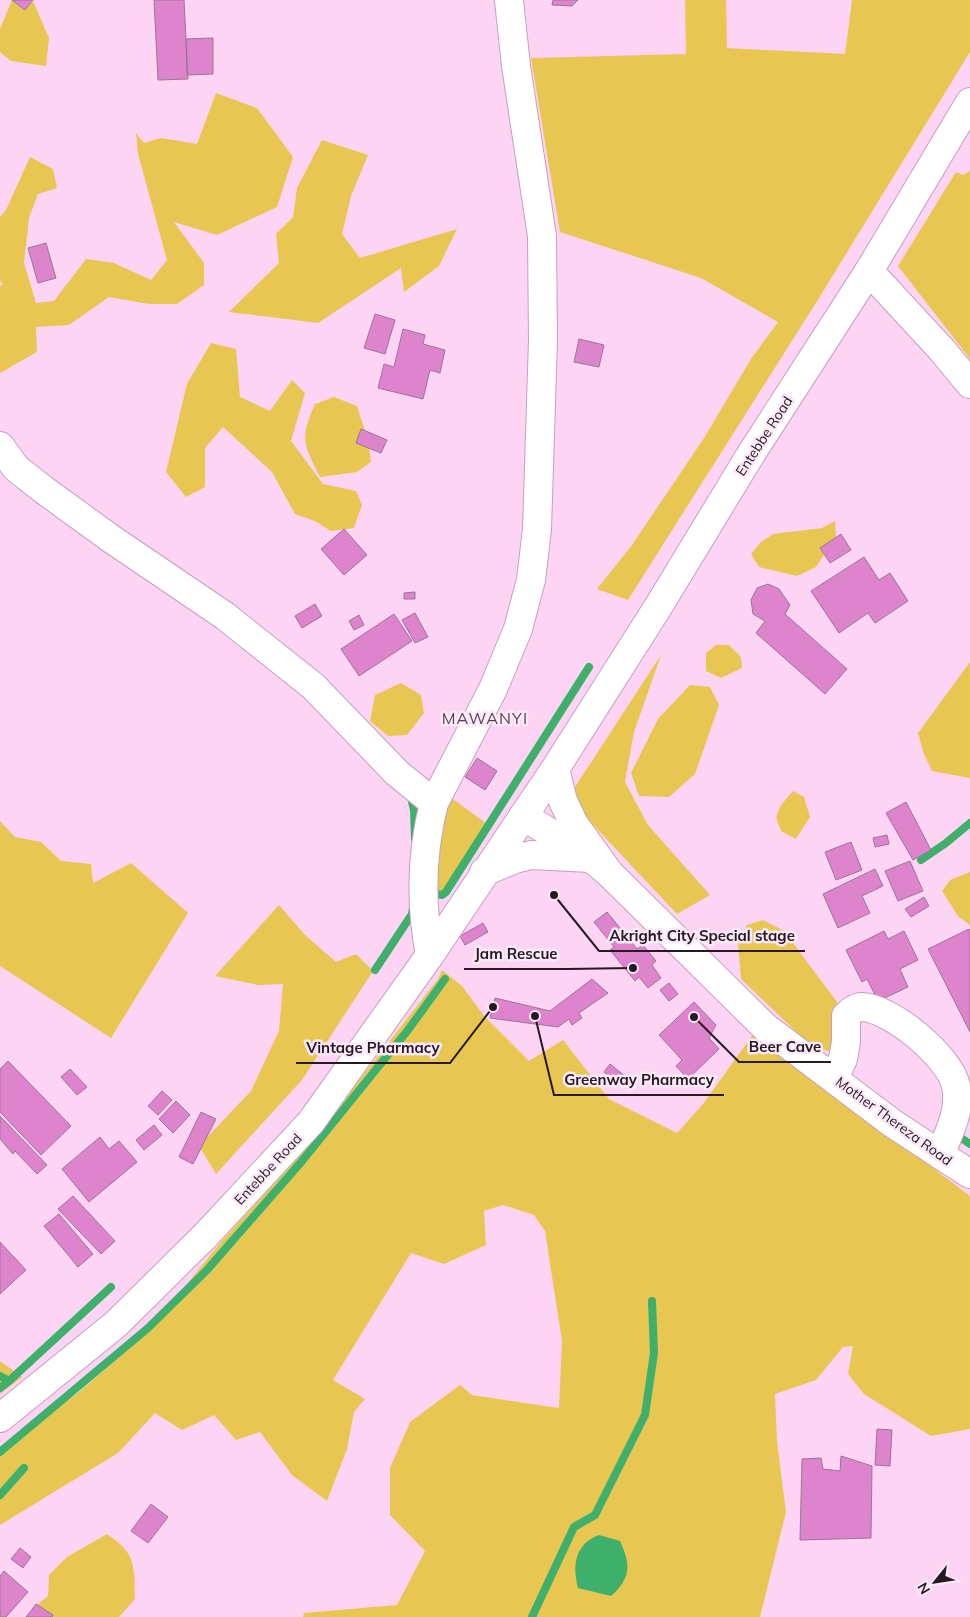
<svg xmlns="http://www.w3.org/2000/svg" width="970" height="1617" font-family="Mulish,sans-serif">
<rect width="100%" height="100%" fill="#fdd4f4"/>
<path fill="#e7c652" d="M12 0 25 10 33 1 49 38 46 66 11 61 0 52V29Z
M685 0H726L727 48 845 54 852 0H970V52L819 298 628 600 597 589 632 545 704 438 751 359 778 322 701 278 560 232 531 58 686 54Z
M216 93 257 108 293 157 277 207 217 235 174 222 204 263V285L177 304H149L109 297 69 325 36 327 37 352 0 373V286L3 284 0 281V217L6 210 30 157 53 169 57 188 38 194 29 218 24 263 36 303 54 301 86 259 114 263 151 280 167 260 138 154 136 133 144 143 161 138 197 144Z
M322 140 368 155 351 196 342 234 360 258 457 229 439 266 404 292 401 268 318 323 229 312 279 263 276 234 293 217 297 188Z
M970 171V359L898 266 956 172 963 175Z
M211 343 236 349 240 397 270 411 292 380 305 393 291 441 323 484 356 491 362 505 354 528 331 531 315 521 295 514 272 472 223 427 205 448V487L186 497 166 472 187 384Z
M334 397 357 406 368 440 371 462 357 472 320 477C304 444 299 440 315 404Z
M835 521 836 537 816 567 797 576 759 567 751 554 760 543 773 534 822 528Z
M716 645H729L741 657 742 668 721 678 706 671V653Z
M661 655 634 732 625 782 648 825 710 895 677 914 581 812 573 790Z
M970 662V778L932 771 924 754 918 733Z
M401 683 421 695 424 713 407 735 388 736 370 721 375 695Z
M690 685 710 687 719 705 695 774 669 797 639 796 631 773 658 719Z
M793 791 804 797 810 817 796 839 781 831 776 817 781 805Z
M446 794 487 824 443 893 436 892 437 823Z
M0 821 15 837 41 842 61 861 91 864 93 883 131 863 188 913 111 1038 0 966Z
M970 872V925L958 916 942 891 950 880Z
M279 905 305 935 336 962 356 954 373 971 302 1080 216 1174 199 1146 251 1091 279 1031 283 984 258 985 215 976Z
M763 920 784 931 837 1002 841 1035 829 1051 811 1046 741 979 738 943 747 925Z
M442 970 462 986 485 1017 529 1061 563 1040 609 1099 677 1133 703 1104 754 1033 970 1196V1429L931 1436 864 1394 848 1374 853 1346 843 1347 816 1380 775 1394 777 1442 786 1512 760 1617H303L304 1613 397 1605 425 1551 390 1515V1468L410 1422 460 1385 472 1395 559 1408 562 1341 545 1231 534 1215 503 1205 484 1211 486 1245 444 1264 411 1253 333 1380 365 1399 354 1412 347 1449 327 1501 292 1475 260 1432 236 1440 214 1415 182 1430 155 1413 118 1453 0 1525V1450L79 1392 148 1332 221 1242 292 1164 333 1114 438 979Z
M0 1361 22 1377 0 1394Z
M107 1534C137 1554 134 1566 135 1599L119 1617H36L37 1605 48 1596 49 1575 67 1557Z"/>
<path fill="#3faf6c" d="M599 1535 620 1541C631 1565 631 1578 611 1596L578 1588C572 1565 575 1544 599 1535Z"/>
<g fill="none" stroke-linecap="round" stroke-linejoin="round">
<path stroke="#3faf6c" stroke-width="8" d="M411 797 414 810 415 839
M921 860 946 843 970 823
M432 888 436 894 442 895 446 892 589 667
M375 970 412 914 413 908
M961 1138 970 1144
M0 1376 9 1381 111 1287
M0 1388 9 1381
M0 1452 148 1328 207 1270 302 1161 408 1030 445 979
M0 1495 24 1468
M532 1617 574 1527 595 1515 645 1415 654 1353 652 1301"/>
</g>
<path fill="#dd84cd" stroke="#9b7693" d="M12 0H33L25 10Z
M154 0H184L188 79 158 80Z
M553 0H578L572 6 552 5Z
M213 38V74L187 75 186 39Z
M46 243 56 278 38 283 28 248Z
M375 314 395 320 385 354 364 348Z
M403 329 425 335 423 344 445 350 440 373 430 370 423 399 378 388 384 364 394 367Z
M579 339 604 345 599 367 574 362Z
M361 429 387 440 381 453 356 443Z
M344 529 367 555 344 575 321 549Z
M841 534 851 550 830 563 820 548Z
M864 557 879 580 890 573 908 601 875 623 868 613 839 633 811 591Z
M768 584 779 589 790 605 785 614 847 669 825 694 756 633 765 621 753 614 751 600 757 588Z
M415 592V599H404V593Z
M315 604 322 616 302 628 295 616Z
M415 613 428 637 415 643 402 620Z
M394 614 412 641 359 676 341 649Z
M359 615 364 625 354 630 349 621Z
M477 758 497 771 485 790 465 777Z
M906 802 931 850 913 860 886 813Z
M887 835 889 844 875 847 873 838Z
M851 842 862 870 836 880 825 852Z
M910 861 923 891 898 901 885 871Z
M875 869 883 886 862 896 870 913 838 928 823 894Z
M924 897 929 906 911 917 905 909Z
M607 912 637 949 643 945 656 961 652 965 661 978 648 988 639 977 635 981 610 950 614 947 594 922Z
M483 923 488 932 465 945 460 936Z
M969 929 970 931V1032L928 949Z
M884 931 888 939 904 931 918 960 900 969 908 987 878 1001 867 979 862 982 846 950Z
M592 979 608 993 579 1013 582 1018 572 1025 569 1019 558 1027 490 1018 495 998 550 1011Z
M669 983 678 994 669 1001 660 990Z
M694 1002 716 1025 709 1038 719 1049 688 1079 676 1066 682 1060 659 1035Z
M8 1061 71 1126 41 1155 0 1112V1069Z
M610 1064 625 1076 619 1083 604 1072Z
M70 1069 87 1087 77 1095 61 1077Z
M162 1091 172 1100 158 1115 148 1106Z
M176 1101 190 1115 173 1133 159 1119Z
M201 1112 216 1119 193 1164 179 1157Z
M0 1116 47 1165 37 1174 15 1151 13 1154 0 1139Z
M154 1125 162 1135 144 1150 136 1140Z
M100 1137 109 1149 119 1141 137 1162 89 1202 62 1169Z
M73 1196 115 1241 101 1254 58 1209Z
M59 1214 93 1254 78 1267 44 1226Z
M0 1242 26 1270 0 1294Z
M877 1429 892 1430 890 1466 875 1465Z
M841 1456 872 1466 871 1538 800 1540 802 1459 821 1458 823 1469 840 1471Z
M151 1504 168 1517 148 1543 131 1531Z
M20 1548 31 1557 23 1568 11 1559Z
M4 1571 28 1592 6 1617H0V1576Z
M36 1604 53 1615 52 1617H26Z"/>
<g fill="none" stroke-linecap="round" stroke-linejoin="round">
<defs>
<path id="minor" d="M869 271 942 350 970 384
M0 446 16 468 44 490 110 538 225 616 313 686 397 773 434 803C421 854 420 903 430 955
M434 803 493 689 518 629 531 580 537 529 543 340 542 236 516 66 509 0
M523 816 591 858 609 873 765 1027 892 1123 970 1174
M834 1078 843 1059 846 1042V1016C850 1012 855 1007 862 1007 891 1008 950 1057 956 1086 961 1112 949 1132 940 1155"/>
<path id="major" d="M555 769 563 801 574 824 609 873
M484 872 515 859 531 855 591 858
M0 1418 116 1324 206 1235 311 1122 430 955 555 769 658 607 751 454 869 271 970 102"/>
</defs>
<use href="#minor" stroke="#c69fbe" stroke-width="30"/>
<use href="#major" stroke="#c69fbe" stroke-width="30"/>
<use href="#minor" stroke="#fff" stroke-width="28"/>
<use href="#major" stroke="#fff" stroke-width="28"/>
</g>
<g text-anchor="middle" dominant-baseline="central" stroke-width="5" stroke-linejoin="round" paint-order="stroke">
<g font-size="14" fill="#271824" stroke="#faeaf7">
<text transform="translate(764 436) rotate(-57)">Entebbe Road</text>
<text transform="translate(894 1121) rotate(36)">Mother Thereza Road</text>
<text transform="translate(268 1169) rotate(-47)">Entebbe Road</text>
</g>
<g font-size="16" letter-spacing="1" fill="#5d3b56" stroke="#faeaf7">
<text x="485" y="718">MAWANYI</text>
</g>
</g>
<path fill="none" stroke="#271824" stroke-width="2" d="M554 895L599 951H805M633 968L567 969H464M694 1017L739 1062H831M493 1007L450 1063H296M535 1016L554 1095H724"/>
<g fill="#271824" stroke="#faeaf7" stroke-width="2">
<circle cx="554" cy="895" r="5"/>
<circle cx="633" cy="968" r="5"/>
<circle cx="694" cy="1017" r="5"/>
<circle cx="493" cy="1007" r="5"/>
<circle cx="535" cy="1016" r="5"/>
</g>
<g font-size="15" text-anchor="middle" font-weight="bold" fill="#271824" stroke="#faeaf7" stroke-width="5" stroke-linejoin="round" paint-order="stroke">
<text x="702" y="941">Akright City Special stage</text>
<text x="516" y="959">Jam Rescue</text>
<text x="785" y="1052">Beer Cave</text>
<text x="373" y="1053">Vintage Pharmacy</text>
<text x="639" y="1085">Greenway Pharmacy</text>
</g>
<g transform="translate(935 1582) rotate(240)" stroke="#faeaf7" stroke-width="4" paint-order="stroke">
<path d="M0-4L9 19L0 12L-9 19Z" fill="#271824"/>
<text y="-8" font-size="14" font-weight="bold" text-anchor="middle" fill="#271824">N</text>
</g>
</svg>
